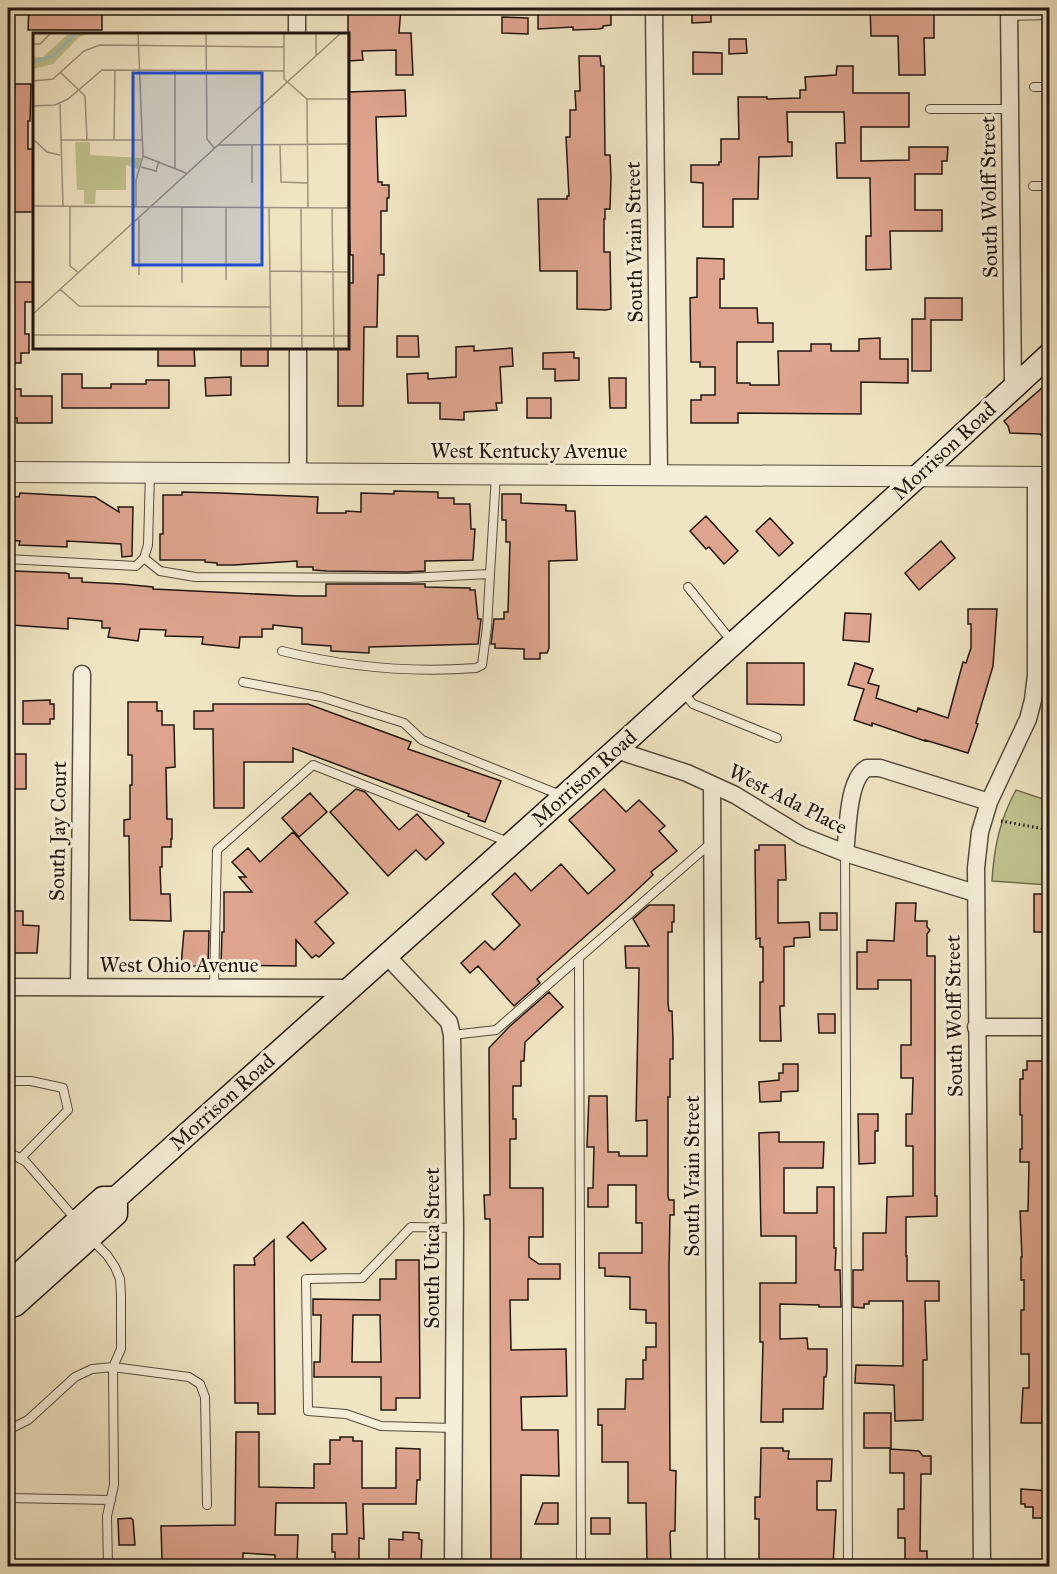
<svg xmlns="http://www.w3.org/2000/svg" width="1057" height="1574" font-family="'IM FELL Great Primer',serif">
<rect width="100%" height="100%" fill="#f0e5c3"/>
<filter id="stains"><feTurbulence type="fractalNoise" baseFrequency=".00333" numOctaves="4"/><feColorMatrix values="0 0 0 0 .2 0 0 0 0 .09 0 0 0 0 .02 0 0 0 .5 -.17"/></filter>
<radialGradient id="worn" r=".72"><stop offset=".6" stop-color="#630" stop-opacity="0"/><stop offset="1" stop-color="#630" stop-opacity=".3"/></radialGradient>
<path fill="#c0c38f" stroke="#706c50" stroke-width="1.5" d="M1016 790 1049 801V885L992 881C994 847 1000 819 1016 790Z"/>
<path fill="#dea48e" stroke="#211612" stroke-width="1.5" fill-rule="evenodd" d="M29 8H102V30H28Z
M348 8H401L399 33H411L413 75H396V50L362 51 363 60 348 61Z
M572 8H586V13L611 14V25L603 26V28L599 29 573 30V27L538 29V14H572Z
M692 8H711V22L692 23Z
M870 8H887L888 14H934V38H924L925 75H899L898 36H871Z
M502 17 528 18V34L502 33Z
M729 39H746L747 53 729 54Z
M693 52 722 53V74H693Z
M579 56H600L601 66H604L605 155H610L611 177 610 209H605V219H604V252H610L611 309 606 310 577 309V271H540L538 199H567V196H569L566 137H570V110H576L575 91H580Z
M837 66H853V93H909V127H861V161L909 160V147H948L947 161H942V174H915V210H942V231H890L891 269 866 270V236H871L870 178H837L836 143H845L844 112H787L788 142H792V156L759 157 758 199H733V227H703V183L691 182V165H719V162H721V139H739L738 97H767V99L800 98V90H806L805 77 836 75Z
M15 84H31L30 121H28V149H34V212H8V103H14Z
M405 90 406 116 376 117 378 182H382V185H389V198H387V211H381V254H384V275H378L377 327H364L363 406H338V349L348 348V283H353V255H350L349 210 348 92Z
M697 258 724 259V279H720V308H757L758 323H773V342H737V383H750V385H779L778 351H811V344H831V351H859V339L880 338V359H908V383L861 382V414L738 413V423H691V400H701V395H715V367H700V362H691L690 298 697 297Z
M8 282H34L33 302H25V334H29V353H21V363H8Z
M925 298H962V320H931V371H912V319H925Z
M397 336H418L419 357H397Z
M474 346V351L512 348 513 366 500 367 502 403H496L497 410 464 412V420L440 419V403H408L407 374 428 373V379L456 377V347Z
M158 348H194L195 366H158Z
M241 348H268V366H241Z
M574 352V358H579V380L555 381V369H543V353Z
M62 374H82V388H111V384H146V380H169V408H62Z
M231 377V395L206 396 205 378Z
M609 378H626V408H610Z
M1050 381V445L1040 434 1010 433 1008 426 1004 421Z
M8 389H21V396H52V423H17V418H8Z
M527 398H551V418H527Z
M394 491 438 492V498H454V504H470L471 529H475L473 560 425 561V571L407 572 327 571 313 570V567H297V561L234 565H217V563L205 562V560H160V534H163V495H182V492L220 493 318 497 317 513H346V511L361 512V493L394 494Z
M20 493 95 497 119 512 118 507H133L132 556 122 557 121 544 67 541V547L19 545 20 541 8 540V496L19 497Z
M502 494H521V503L566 505V511H575L577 560 549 561V648L547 653H540V659H524V649L495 648V644H491L494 619H504V612H508L510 542H506V520H502Z
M706 516 738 551 724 564 709 547 706 549 690 531Z
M770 518 793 543 779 556 756 531Z
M941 541 955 558 919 590 905 573Z
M13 571 66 573 69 574V578H82V582L122 584 153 587V589L298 596H326V584H425V587L470 588V590H475L478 619H481L478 644 369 647V653L331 651V646L302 644V628L273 625V629H262V637H240L239 648 202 644 203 637 165 636 166 630 140 629 138 641 108 637 110 628H102V621L68 618V629L12 625Z
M968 609H997L993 666 976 723 978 724 968 753 925 740V741L872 723V726L854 720 864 689 848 685 855 663 873 669 868 683 879 686 876 698 917 712 918 708 948 718 963 662 966 663 971 648V624H968Z
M845 613 871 614 869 642 843 640Z
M747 663H804V705L747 704Z
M50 700V704H54V719H50V724H23V701Z
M128 702H157V711H162V725H174L175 767 166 768 167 819H172V839H171V847H162V867H160L161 894H170L171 921 130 920 129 836H124V820L130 819V785H132V755H128Z
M213 704H308L411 742 408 749 501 781 485 822 468 816 469 814 293 748V762H244V808H214L213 729H194V711H213Z
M8 754H26V789H8Z
M356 789 365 792 399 830 417 814 444 843 426 860 416 850 388 876 330 812Z
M604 789 626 812 639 800 665 826 659 831 677 851 651 872 653 875 624 902 537 979 540 983 514 1006 478 966 470 973 461 963 485 941 494 950 520 925 492 894 515 873 531 891 561 864 588 894 615 870 569 820Z
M310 793 327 812 299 837 282 818Z
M293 832 348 893 315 922 334 943 319 957 316 955 312 958 296 940V966L221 965 222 932H224V892H252L239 877H246L232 862 248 848 260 862Z
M759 845H785L786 880H778V923L809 922 810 937 794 938V946L784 947V1006H780L781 1041H760V982H763V947H760V938L756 939 755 850H759Z
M1034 894H1050V932H1034Z
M896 903H916L915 921H927V927L930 930 927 934V956H935V1196H937V1216L906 1217V1256H907V1281H939V1301H925L927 1360H923V1420L895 1421 894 1385 855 1383 856 1365 903 1366V1301H869V1304H864V1308L853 1307V1270H863V1233H886L887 1197 913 1196V1146H906V1114H912L913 1078H901V1045H911V980H878V989H857V952H867V940L894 941Z
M649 905H674V922H672V932H668V1003L669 1011H672L673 1041V1059H670V1097H668V1196L669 1200H674V1215H670L669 1266 670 1470 676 1471 675 1531H671L670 1533 671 1566H647L646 1503H628V1462H602V1425H598V1409H625L626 1379H643V1360H646V1347H656V1323H646V1310L630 1309V1277L605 1276V1268H599V1253H642V1223H636V1185H608V1207H588V1188H593L594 1147H587L589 1096H607L608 1152H619V1156H647V1120L636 1121 639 968H626L625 946H649L633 919Z
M10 911H23V925L39 926 37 953H10Z
M820 913H837V930H820Z
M184 931H209L208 966H181Z
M549 992 563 1007 525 1042 524 1061H521V1086H513V1119H516V1139H510V1188H543V1237H529V1257L539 1264H560V1279H528V1300H510L511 1350 566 1349 567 1396 521 1397 522 1430H558L559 1476 521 1475V1566H491L490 1219H485L484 1195H490L489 1048 510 1026Z
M818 1014H835V1033H819Z
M1027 1061H1050V1377H1044L1042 1423H1021L1023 1388H1029V1354H1021V1310H1024V1280H1021V1257H1022L1020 1211H1028L1029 1162H1020V1149H1022V1115H1020V1079H1023V1070H1027Z
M783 1064H798V1091L781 1092V1101L760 1102 759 1082 779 1080V1073H783Z
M858 1114H878V1131H875V1163L859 1164Z
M779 1132V1142H824L823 1168H784V1213H817V1187H834V1248H836L835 1270H840L841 1307H819V1305L780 1304V1339L807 1338 808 1349H827V1369L826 1377H824L823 1409H783V1422H761L763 1342H760V1283H796V1236H761L759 1133Z
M303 1222 326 1249 311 1261 287 1237Z
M274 1240 275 1414H258V1403H235L234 1265H255L254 1258Z
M396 1260H419L420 1398H396V1410H381V1377H314V1362H320L321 1315H313V1299L380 1300V1279H396ZM353 1315H380L381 1362H352Z
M864 1413H891V1448H864Z
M236 1432H259V1487L314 1488V1464H330V1440H340V1437H353V1441H362V1488H396V1448L420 1449V1480H417L416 1504H363L364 1539 359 1538V1562H335V1552H332V1534H347L346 1503H276L275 1535H298L297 1563 275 1562V1555L243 1553V1564H193V1561H162L161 1526 235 1525Z
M761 1448H783V1451H789L788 1459H832L831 1481H817V1510H836L833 1566 759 1565V1519H755V1497H760Z
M890 1449 919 1451 923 1456H931V1474H921L920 1551H927V1566H905V1538H898V1509H904V1473H890Z
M1021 1489 1050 1491V1518H1033V1507H1025V1504H1021Z
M543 1503H558V1524H535Z
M131 1518 133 1520 135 1545H119L118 1519Z
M591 1518H610V1534H591Z
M403 1532 419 1533V1539L422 1540 421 1561H416V1563H400L389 1560V1539L403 1540Z"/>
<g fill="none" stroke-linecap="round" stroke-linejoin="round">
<defs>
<path id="service" d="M1009 16 1050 15
M1034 87H1050
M930 109H1010
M1033 186H1050
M144 558 160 571 195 577 407 578 490 574 496 475
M8 559 136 566 144 558 148 545 150 473
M688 587 733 643
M282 651C346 667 410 673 476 668L482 665 487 627 490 574
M243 682 321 697 404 723 422 740 563 796
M682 691 693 704 777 738
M845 853 848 1566
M579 958 581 1566
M214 987 217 850 313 765 511 843
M452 1035 496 1030 711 843
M8 1081H31L63 1088 68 1110 20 1159
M8 1157 14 1155 26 1162 77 1221
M90 1238 107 1255 115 1267 120 1279 121 1295V1349L113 1367 114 1485 107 1516 108 1566
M454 1428 381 1426 346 1414 308 1411 306 1279 362 1278 411 1227 455 1228
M8 1430 28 1420 75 1377 92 1369 113 1367 189 1377 200 1384 205 1397 207 1505
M8 1498 111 1500"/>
<path id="minor" d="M297 8V34
M654 8 659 475
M1009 8 1013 387
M298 348V473
M616 750 687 773 735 795 802 836 845 853 975 893
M712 785 716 1566
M845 853C848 832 847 779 867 768H880L989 802
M386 955 449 1022 452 1035 455 1228 453 1566
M8 987 350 988
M79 987 82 674
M976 1027H1050
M982 1566 976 868 980 832 989 802 1028 719 1033 700 1036 675V477"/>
<path id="tertiary" d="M8 472 1050 477"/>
<path id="secondary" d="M8 1284 103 1198H116L616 750 918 476 1050 354
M8 1306 15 1305 116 1214V1198"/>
</defs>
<use href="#service" stroke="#554a3e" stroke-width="10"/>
<use href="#minor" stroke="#554a3e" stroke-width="19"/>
<use href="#tertiary" stroke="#554a3e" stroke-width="22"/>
<use href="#secondary" stroke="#211612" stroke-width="25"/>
<path stroke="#211612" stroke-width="3" stroke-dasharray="1.5 3" stroke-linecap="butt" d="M1001 821 1050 830"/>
<use href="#service" stroke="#f5eed8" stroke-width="8"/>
<use href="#minor" stroke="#f5eed8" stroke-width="16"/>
<use href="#tertiary" stroke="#f5eed8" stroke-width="20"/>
<use href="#secondary" stroke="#f5eed8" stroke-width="22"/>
</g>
<g text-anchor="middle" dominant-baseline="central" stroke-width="6" stroke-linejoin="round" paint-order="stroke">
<g font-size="21" fill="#211612" stroke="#f5eed8">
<text transform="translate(989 197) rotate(-91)">South Wolff Street</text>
<text transform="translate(634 242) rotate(-91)">South Vrain Street</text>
<text x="529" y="451">West Kentucky Avenue</text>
<text transform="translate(944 451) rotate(-43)">Morrison Road</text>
<text transform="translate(584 778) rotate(-42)">Morrison Road</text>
<text transform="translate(788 799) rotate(27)">West Ada Place</text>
<text transform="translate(58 831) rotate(-89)">South Jay Court</text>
<text x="179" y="965">West Ohio Avenue</text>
<text transform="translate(954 1016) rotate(-91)">South Wolff Street</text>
<text transform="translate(222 1102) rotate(-42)">Morrison Road</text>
<text transform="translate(692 1176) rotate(-90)">South Vrain Street</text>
<text transform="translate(432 1248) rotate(-90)">South Utica Street</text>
</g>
</g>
<g transform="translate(33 33)">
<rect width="316" height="316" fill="#f0e5c3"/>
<path d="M36 0H59L46 4 20 31 0 36V24H10ZM42 109H57V122L108 125 105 136 93 132V157H63L62 171H51V157H44Z" fill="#c0c38f"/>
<path fill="none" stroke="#9ebdbc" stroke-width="3" d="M0 29 20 23 43 0"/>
<path fill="none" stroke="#9d927c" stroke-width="1.5" d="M173 0 174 106 182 116M251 0V46L274 66H315M283 0V23M315 0V175M0 11H7L18 0M142 37V136M28 40 52 63 54 107M0 48 20 46 51 18 67 12 251 14M274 66 275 175M27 71 30 173M0 73 22 72 35 66 69 37 251 38M0 106 14 119 27 122M27 107H110M81 107 82 37M186 112 316 111M247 112 248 149 274 150M110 123 153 140M108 134 123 138 126 128M219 150V112M0 173 317 175M37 173V233L45 239M103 174V147L110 123 105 0M149 174V250M193 174V247M236 174 238 316M268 175 269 316M299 175 301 316M106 186V242M237 238 317 239M27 256 46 273 237 274M0 281 308 0M0 302 317 303"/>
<path fill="#1d4ed8" fill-opacity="0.15" stroke="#1d4ed8" stroke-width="3" d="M100 40H229V232H100Z"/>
<rect width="316" height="316" fill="none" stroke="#211612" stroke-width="3"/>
</g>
<rect width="1057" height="1574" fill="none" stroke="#f0e5c3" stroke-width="30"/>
<rect x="9" y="9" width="1039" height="1556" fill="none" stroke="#211612" stroke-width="3"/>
<rect x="15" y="15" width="1027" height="1544" fill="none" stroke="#211612" stroke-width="1.5"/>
<rect width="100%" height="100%" filter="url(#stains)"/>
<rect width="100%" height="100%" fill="url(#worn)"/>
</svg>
